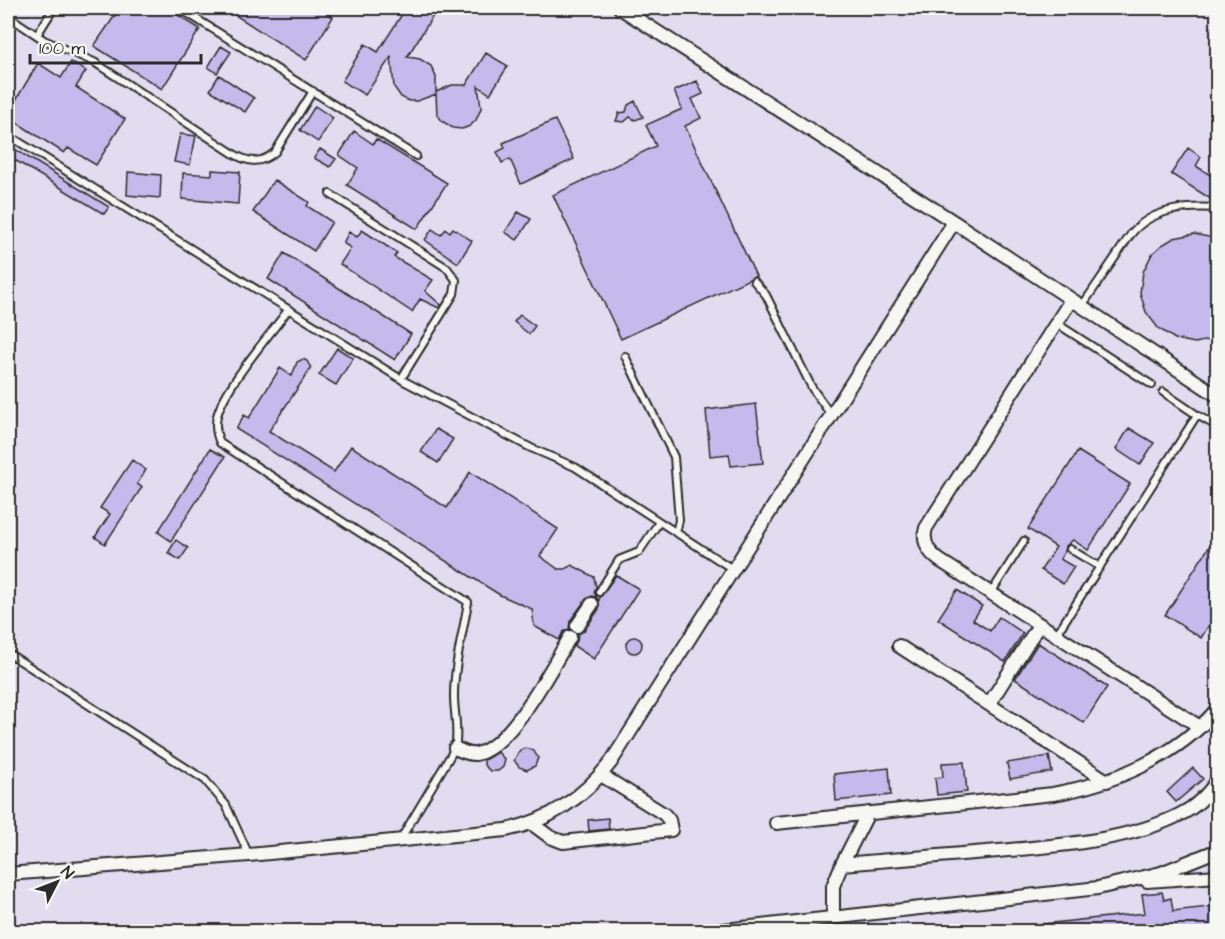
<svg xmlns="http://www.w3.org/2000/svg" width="1225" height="939" font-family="'Architects Daughter',sans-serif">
<rect width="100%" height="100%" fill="#eceaf1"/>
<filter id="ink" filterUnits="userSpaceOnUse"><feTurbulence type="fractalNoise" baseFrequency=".0167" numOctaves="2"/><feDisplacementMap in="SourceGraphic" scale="12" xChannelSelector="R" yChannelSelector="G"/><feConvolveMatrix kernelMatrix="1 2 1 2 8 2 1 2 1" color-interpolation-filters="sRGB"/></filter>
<g filter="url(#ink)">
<path fill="#e1dcf0" d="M8 8H1217V931H8Z"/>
<path fill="#c6baec" stroke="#2b2b2b" stroke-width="1.5" d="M120 8H167L200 29 162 89 94 46Z
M236 8H319L333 17 306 60 232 13Z
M406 8H438L407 57 420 59 431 66 436 77V92L452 85H466L486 53 508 66 490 94 478 86 481 107 482 106 476 120 470 126 462 129 453 128 442 121 437 114 436 94 417 101H409L401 97 394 87 391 57 365 95 342 81 365 44 378 52Z
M221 46 231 52 217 73 208 67Z
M71 62 86 71 76 87 125 119 96 165 68 148 64 153 8 117V113L38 63 61 78Z
M219 75 254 98 245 112 210 90Z
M697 81 703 94 692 99 701 118 685 126 756 276 621 339 553 195 656 146 646 125 682 109 674 91Z
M635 101 643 117 635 120 630 117 624 122 616 121 619 113 626 112 628 105Z
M315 106 333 118 318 142 300 130Z
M555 120 574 159 521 184 510 159 502 163 497 152 505 148 503 143Z
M354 131 373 144 376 139 447 183 417 229 347 185 358 168 339 155Z
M180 134 196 136 190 165 174 162Z
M8 145 109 207 104 214 8 156Z
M1188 148 1201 157 1196 166 1218 180V196L1214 201 1171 174Z
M320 149 336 159 330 167 314 158Z
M212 170 240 172 238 204 182 199 183 173 212 175Z
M128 172 161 175 160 198 127 195Z
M274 180 309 202 307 206 332 222 314 251 253 212Z
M518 212 531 219 517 240 505 232Z
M453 228 472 241 458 263 425 240 432 229 441 235 446 229 450 232Z
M362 230 397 253 394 257 433 280 425 291 441 305 439 308 420 299 412 312 340 264 351 248 343 243 349 232 357 237Z
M1194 234 1218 239V338L1195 343 1175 339 1158 328 1146 312 1140 293 1143 272 1152 254 1162 245 1174 238Z
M284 253 411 334 395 360 268 279Z
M520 315 535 326 529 334 514 322Z
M337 348 353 358 336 385 319 375Z
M303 359 307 361 311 368 269 431 334 472 351 446 447 508 470 472 558 529 540 556 558 569H565L572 565 594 577 596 587 594 592 597 598 592 596 586 599 570 621 569 629 563 632 559 640 534 626 532 609 500 595 236 429 244 415 249 418 280 368 292 376 297 362Z
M756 404 763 463 731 466 729 454 710 456 706 410Z
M1129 428 1154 443 1140 465 1116 449Z
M436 429 453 439 438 463 421 452Z
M210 449 225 457 171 541 158 532Z
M1078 451 1130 484 1088 550 1073 540 1066 546 1065 551 1060 559 1074 567 1063 584 1041 570 1056 547 1028 529Z
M132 460 146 470 137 484 142 487 105 544 95 537 110 514 100 508Z
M1218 533V630L1209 625 1201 638 1165 615Z
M176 540 188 548 180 560 168 553Z
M616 575 639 589 594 659 574 646 577 641 578 634 584 631 599 609V599Z
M957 590 982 606 973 620 990 631 999 617 1023 633 1005 662 938 619Z
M626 645a8 8 0 1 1 16 0a8 8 0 1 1-16 0Z
M1038 643 1107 687 1084 723 1015 679Z
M526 748 534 751 538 758 535 766 527 770 519 767 514 760 520 750Z
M498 752 505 760 503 767 498 771H490L484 765V760Z
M1049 756 1052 772 1010 779 1007 763Z
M964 762 967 792 937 795 935 778 943 777 942 763Z
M889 768 891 795 836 801 834 774Z
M1193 768 1203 779 1176 802 1167 792Z
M608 818 609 829 589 831 588 820Z
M1162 892 1164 900 1171 898 1173 911 1218 906V932H1035L1034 925 1145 913 1142 894Z"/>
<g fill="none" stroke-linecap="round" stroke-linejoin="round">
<defs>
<path id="lane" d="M179 8 416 156
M8 16 44 40 94 62 234 154C249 163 261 164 275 152L313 91
M37 35 54 8
M8 135 404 381 531 448 575 467 734 570
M330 194 447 268 456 280 454 294 401 379
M754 281 766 295 812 388 831 415
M1082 306 1131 234C1152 208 1187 206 1218 208
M288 310C269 336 225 386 217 416 215 425 216 434 220 443L468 602C463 633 454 665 454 696 454 713 459 731 455 748L400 840
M1056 323 1152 385
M625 356 674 457 679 520 676 533
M1163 392 1197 415
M1070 549 1100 567
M599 592 619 560 639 552 659 522
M991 593 1024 541
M1056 635 1197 415 1218 427
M8 653 205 780 226 805 249 855"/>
<path id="street" d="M954 222 1218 396
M1071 300 926 528C922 541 928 552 939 560L1200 727
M577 626 592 604
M899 646 1107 781
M989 704 1039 625
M455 748C461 751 469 755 476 754 511 747 552 667 570 637
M531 823 550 837 563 842 671 830 669 820 664 814 601 775
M776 823 1053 794C1115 783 1177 757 1218 708
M842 864 868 813
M8 874 249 855 506 830C549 821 584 797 611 762L954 222 620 8
M1147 881 1218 876
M833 918V886L842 864C894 860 946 855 998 851 1055 846 1129 841 1181 814 1196 807 1208 794 1218 780
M706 932 1098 888 1161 873 1218 850"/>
</defs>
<use href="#lane" stroke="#2b2b2b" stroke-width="10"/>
<use href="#street" stroke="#2b2b2b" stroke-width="16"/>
<use href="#lane" stroke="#f6f6f2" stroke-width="6"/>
<use href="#street" stroke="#f6f6f2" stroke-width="12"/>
</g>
</g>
<rect width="1225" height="939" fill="none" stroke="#f6f6f2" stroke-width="30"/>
<rect x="15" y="15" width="1195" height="909" fill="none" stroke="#2b2b2b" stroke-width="2" filter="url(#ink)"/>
<g transform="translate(57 882) rotate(48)" stroke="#f6f6f2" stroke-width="4.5" paint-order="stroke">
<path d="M0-4.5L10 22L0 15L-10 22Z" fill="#2b2b2b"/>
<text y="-9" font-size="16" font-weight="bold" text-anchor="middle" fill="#2b2b2b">N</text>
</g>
<path d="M30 54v9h171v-9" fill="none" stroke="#2b2b2b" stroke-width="3"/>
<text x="39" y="54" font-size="18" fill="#2b2b2b" stroke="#f6f6f2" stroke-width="4.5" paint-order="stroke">100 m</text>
</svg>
